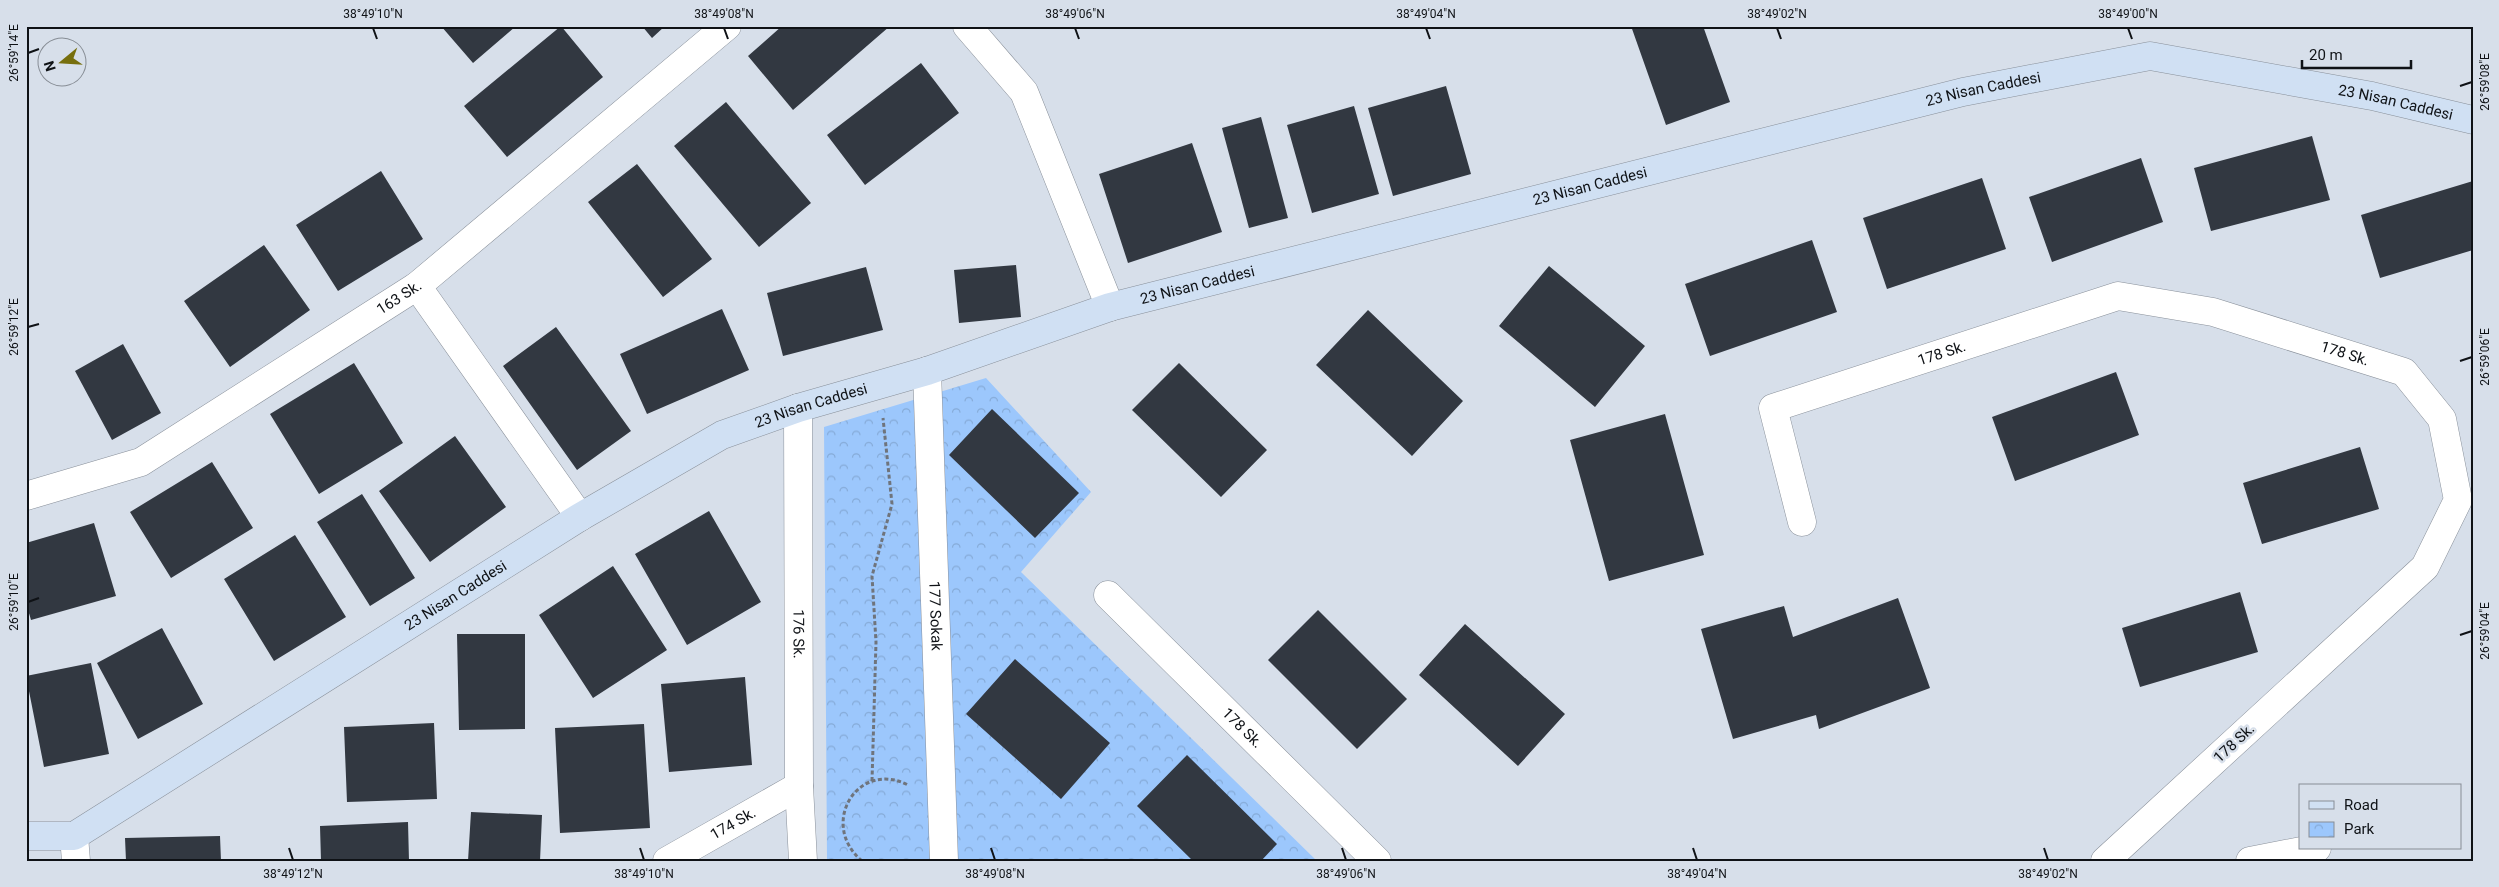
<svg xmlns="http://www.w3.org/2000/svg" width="2499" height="887" font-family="Roboto,sans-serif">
<defs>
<pattern id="park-crowns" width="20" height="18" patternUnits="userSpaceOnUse" patternTransform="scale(1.25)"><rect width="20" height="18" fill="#9cc7fc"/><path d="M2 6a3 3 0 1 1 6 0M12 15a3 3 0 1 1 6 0" fill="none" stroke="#85aad7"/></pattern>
</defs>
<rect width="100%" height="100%" fill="#d7dfea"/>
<path fill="url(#park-crowns)" d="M986 378 1091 492 1021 572 1317 861H827L824 427Z"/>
<path fill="#323841" d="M441 26H516L473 63Z
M561 26 603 77 507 157 464 106Z
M642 26H665L652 38Z
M782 26H890L793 110 748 56Z
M1631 26H1703L1730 102 1666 125Z
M921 63 959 113 865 185 827 135Z
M1446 86 1471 174 1393 196 1368 108Z
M726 102 811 203 759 247 674 146Z
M1354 106 1379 194 1312 213 1287 125Z
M1261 117 1288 218 1249 228 1222 128Z
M2312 136 2330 200 2211 231 2194 168Z
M1192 143 1222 232 1128 263 1099 174Z
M2141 158 2163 222 2052 262 2029 197Z
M637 164 712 259 663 297 588 202Z
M381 171 423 239 338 291 296 225Z
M1982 178 2006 249 1887 289 1863 218Z
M2473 181V250L2380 278 2361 215Z
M1812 240 1837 312 1710 356 1685 284Z
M264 245 310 310 230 367 184 301Z
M1016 265 1021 317 959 323 954 270Z
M1549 266 1645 346 1595 407 1499 326Z
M866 267 883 330 783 356 767 293Z
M722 309 749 370 647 414 620 354Z
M1368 310 1463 401 1412 456 1316 365Z
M556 327 631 431 577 470 503 366Z
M123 344 161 413 112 440 75 371Z
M354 363 403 443 319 494 270 414Z
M1179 363 1267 450 1221 497 1132 410Z
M2116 372 2139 435 2015 481 1992 417Z
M992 409 1079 493 1035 538 949 455Z
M1665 414 1704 555 1609 581 1570 440Z
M455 436 506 507 430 562 379 491Z
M2360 447 2379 509 2262 544 2243 483Z
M212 462 253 528 171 578 130 512Z
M362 494 415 578 370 606 317 522Z
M709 511 761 602 687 645 635 554Z
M94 523 116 596 31 620 26 603V543Z
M295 535 346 617 274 661 224 579Z
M613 566 667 650 593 698 539 615Z
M2240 592 2258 652 2140 687 2122 628Z
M1898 598 1930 688 1819 729 1816 715 1733 739 1701 629 1784 606 1793 637Z
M1318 610 1407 699 1357 749 1268 660Z
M1465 624 1565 714 1518 766 1419 675Z
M162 628 203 704 138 739 97 663Z
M457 634H525V729L459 730Z
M1015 659 1110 743 1061 799 966 714Z
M91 663 109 754 44 767 26 676Z
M745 677 752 765 669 772 661 684Z
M434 723 437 799 347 802 344 727Z
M644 724 650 828 560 833 555 728Z
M1187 755 1277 844 1261 861H1193L1137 806Z
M471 812 542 815 540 861H468Z
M408 822 409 861H321L320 826Z
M220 836 221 861H126L125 838Z"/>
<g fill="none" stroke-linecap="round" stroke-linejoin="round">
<defs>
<g id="street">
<path d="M967 26 1024 92 1110 307"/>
<path d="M417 286 580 517"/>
<path id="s1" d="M927 371 944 861"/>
<path id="s2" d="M798 408 799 786 803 861"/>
<path id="s3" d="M26 496 141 462 417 286 727 26"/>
<path id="s4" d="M1802 522 1773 408 2118 296 2213 312 2404 372 2442 419 2458 500 2425 567 2105 861"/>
<path id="s5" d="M1108 595 1377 861"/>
<path d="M74 836 76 861"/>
<path id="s6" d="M667 861 799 786"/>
<path d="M2250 861 2317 848"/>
</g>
<g id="secondary">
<path id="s7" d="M26 836H74L580 517 722 435 798 408 927 371 1110 307 1963 92 2150 56 2372 96 2473 120"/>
</g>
</defs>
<use href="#street" stroke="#89909a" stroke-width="29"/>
<use href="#secondary" stroke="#89909a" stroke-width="29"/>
<path stroke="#6f747c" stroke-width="3" stroke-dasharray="4 2.5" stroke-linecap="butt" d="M872 781 876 642 872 576 892 504 883 418
M862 861C818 824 858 759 908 785"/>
<use href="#street" stroke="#fff" stroke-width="28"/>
<use href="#secondary" stroke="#d0e0f3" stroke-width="28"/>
</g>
<path fill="none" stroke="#0f1216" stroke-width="2" d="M373 28 377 39M724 28 728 39M1075 28 1079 39M1426 28 1430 39M1777 28 1781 39M2128 28 2132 39M28 53 39 49M2460 86 2472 82M28 327 39 324M2460 361 2472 357M28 602 39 598M2460 635 2472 631M289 848 293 860M640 848 644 860M991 848 995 860M1342 848 1346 860M1693 848 1697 860M2044 848 2048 860"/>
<g text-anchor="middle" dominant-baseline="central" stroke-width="5" stroke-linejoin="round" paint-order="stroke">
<g font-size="15" fill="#0f1216" stroke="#d7dfea">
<text stroke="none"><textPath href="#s7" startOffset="2119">23 Nisan Caddesi</textPath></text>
<text stroke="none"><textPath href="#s7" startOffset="2539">23 Nisan Caddesi</textPath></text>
<text stroke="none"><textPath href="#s7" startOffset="1714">23 Nisan Caddesi</textPath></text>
<text stroke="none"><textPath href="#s7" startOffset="1309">23 Nisan Caddesi</textPath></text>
<text stroke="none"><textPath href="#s3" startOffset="426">163 Sk.</textPath></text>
<text stroke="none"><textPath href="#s4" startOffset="295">178 Sk.</textPath></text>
<text stroke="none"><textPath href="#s4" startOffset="715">178 Sk.</textPath></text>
<text stroke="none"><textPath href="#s7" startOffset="904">23 Nisan Caddesi</textPath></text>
<text stroke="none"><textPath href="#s7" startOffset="499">23 Nisan Caddesi</textPath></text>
<text stroke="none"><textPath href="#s1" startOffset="245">177 Sokak</textPath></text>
<text stroke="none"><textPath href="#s2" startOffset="226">176 Sk.</textPath></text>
<text stroke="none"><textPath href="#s5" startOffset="189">178 Sk.</textPath></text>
<text transform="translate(2234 743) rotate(-43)">178 Sk.</text>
<text stroke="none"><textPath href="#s6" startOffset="76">174 Sk.</textPath></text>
</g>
</g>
<rect width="2499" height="887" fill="none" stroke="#d7dfea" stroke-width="55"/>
<rect x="2299" y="784" width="162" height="65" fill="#d7dfea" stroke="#878d95"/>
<rect x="2309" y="801" width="25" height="8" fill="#d0e0f3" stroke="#878d95"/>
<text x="2344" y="810" font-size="15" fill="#0f1216">Road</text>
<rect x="2309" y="822" width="25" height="15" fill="url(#park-crowns)" stroke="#878d95"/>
<text x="2344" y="834" font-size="15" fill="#0f1216">Park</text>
<g transform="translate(62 62) rotate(252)"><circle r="24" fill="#d7dfea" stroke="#878d95"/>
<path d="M0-4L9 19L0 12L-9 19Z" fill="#776f0e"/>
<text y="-8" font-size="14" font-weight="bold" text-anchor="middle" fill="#0f1216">N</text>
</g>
<path d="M2302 60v8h109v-8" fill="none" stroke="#0f1216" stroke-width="2.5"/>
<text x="2309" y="60" font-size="15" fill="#0f1216" stroke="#d7dfea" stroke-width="4" paint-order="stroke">20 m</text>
<rect x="28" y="28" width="2444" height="832" fill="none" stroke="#0f1216" stroke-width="2"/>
<g font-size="12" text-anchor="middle" fill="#0f1216">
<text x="373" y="18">38°49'10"N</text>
<text x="724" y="18">38°49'08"N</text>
<text x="1075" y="18">38°49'06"N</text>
<text x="1426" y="18">38°49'04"N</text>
<text x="1777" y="18">38°49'02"N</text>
<text x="2128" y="18">38°49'00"N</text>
<text transform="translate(14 53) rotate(-90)" y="4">26°59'14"E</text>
<text transform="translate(2485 82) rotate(-90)" y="4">26°59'08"E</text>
<text transform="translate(14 327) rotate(-90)" y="4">26°59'12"E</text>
<text transform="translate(2485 357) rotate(-90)" y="4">26°59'06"E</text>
<text transform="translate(14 602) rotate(-90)" y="4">26°59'10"E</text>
<text transform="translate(2485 631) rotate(-90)" y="4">26°59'04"E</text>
<text x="293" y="878">38°49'12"N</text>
<text x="644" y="878">38°49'10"N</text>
<text x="995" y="878">38°49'08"N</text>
<text x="1346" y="878">38°49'06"N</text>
<text x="1697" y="878">38°49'04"N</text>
<text x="2048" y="878">38°49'02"N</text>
</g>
</svg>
